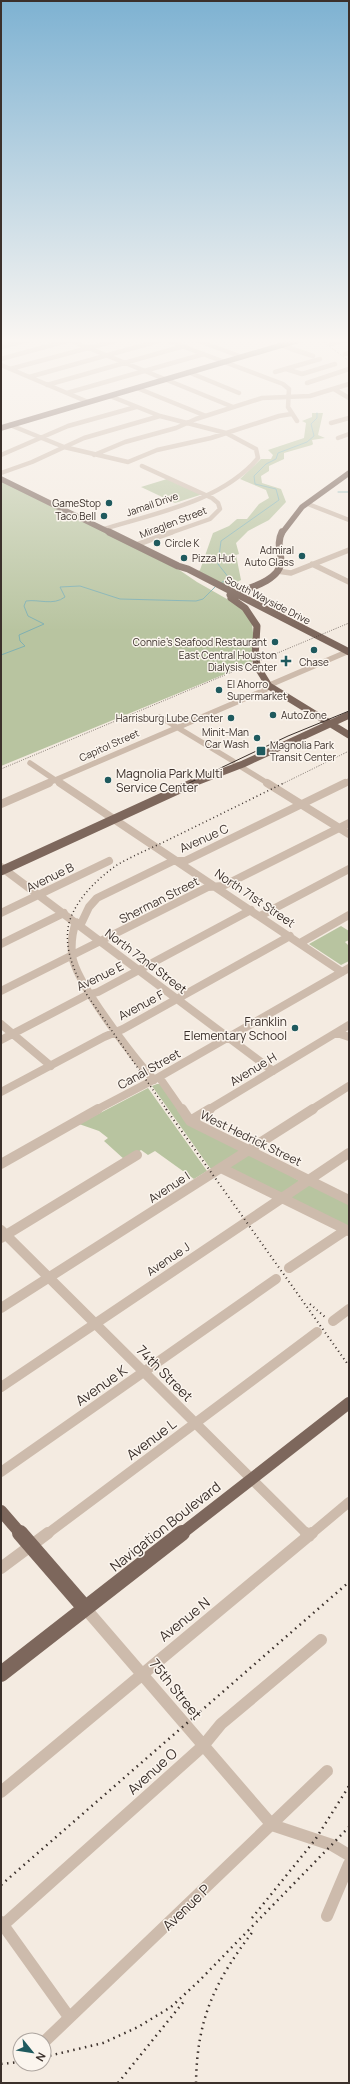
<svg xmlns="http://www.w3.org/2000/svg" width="350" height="2084" font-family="Manrope,sans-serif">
<rect width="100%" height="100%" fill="#f4ebe1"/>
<path fill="#b8c4a0" d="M312 413H323L318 435 325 438 312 440 313 444 312 445 284 453V459L269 466V471L261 476 262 483 281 489 286 502 269 520 248 531 236 543 239 554 236 555 241 580 227 587 196 572 200 570 213 533 229 526 237 519H247L259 504 269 498 266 490 240 479 261 459H271L273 455 268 450 304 438 306 423 302 421 312 417Z
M167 479 200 494V495L175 503 141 487Z
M1 480 172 565 197 582 241 607 252 624 254 641 252 663 1 766Z
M341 926 349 931V940L345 942 349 946V961L341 965 309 944Z
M157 1084H161L185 1117 238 1147 240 1151 213 1169 210 1168 152 1086Z
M148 1088 207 1171 194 1179 155 1151 148 1155 141 1150 125 1160 104 1141 108 1138 99 1131 79 1124Z
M250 1154 300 1181 282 1194 230 1168V1166Z
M309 1184 349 1203V1228L294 1202 290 1196Z"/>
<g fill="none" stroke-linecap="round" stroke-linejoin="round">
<path stroke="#7fb0b2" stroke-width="1" d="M338 492H349
M221 583 229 578 218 564 221 541 279 500 276 489 255 484 254 476 266 464 276 459 278 453 307 442 314 436 311 424 317 418V413
M1 655 25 646 20 641 19 635 44 624 28 616 24 606 26 601C39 599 53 606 65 597L60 587 80 586 120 599 196 601 203 599 216 586"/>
<path stroke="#cdbbac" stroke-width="4.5" d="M69 340 233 407
M166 340 283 384 289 389 288 407 297 421
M196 340 242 357
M331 344 346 340
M281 345 313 356 291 349
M1 347 29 340
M345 354 349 353
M1 359 70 340
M1 365 88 402
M10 369 118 340
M286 369 302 374 335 364
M188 372 239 393
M275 372 320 359
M29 377 162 340
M307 383 349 369
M47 385 184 346
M137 388 206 416
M334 389 349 398
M67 393 204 354
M331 423 349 418
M10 425 64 447 128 462 157 450 211 438 279 416 291 414
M338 438 349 434
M1 455 68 426 136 407
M94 455 125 442 176 428 196 419 262 398 310 396 349 384
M142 466 212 498 218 503 220 509 210 519 170 533
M1 473 32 462 84 438 160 416
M308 504 349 520
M104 529C156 513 222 501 258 458L256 449 226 433 160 416 110 396"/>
<path stroke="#cdbbac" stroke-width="5.5" d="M136 545 172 532
M312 564 349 582
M277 571 291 573 349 550
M265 687 349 651
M160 717 233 761
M30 763 61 784
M238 765 269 784
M46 784 265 690 269 686
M343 784 349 781"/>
<path stroke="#cdbbac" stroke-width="8" d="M60 783 342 972
M267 783 349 834
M1 804 49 783
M1 867 273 1071
M1 913 109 861
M260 916 349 869
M76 922C72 933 71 944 72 955 75 982 134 1058 154 1080
M80 926 89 907 97 898 173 861H185L345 783
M300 943 349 915
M1 944 64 913
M1 991 208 887 223 886 349 823
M1 1024 51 1066
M337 1033 349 1037
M1 1040 87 995 98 992 251 910
M159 1077 182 1110
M1 1092 104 1037 123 1029 290 936
M96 1110 159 1077 349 968
M208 1110 349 1025
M311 1110 349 1086"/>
<path stroke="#cdbbac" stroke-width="10" d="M182 1109 190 1121 349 1200
M190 1121 210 1109
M1 1164 98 1109
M221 1168 349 1231
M1 1230 307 1534
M1 1238 137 1155
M289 1268 346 1230
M1 1308 313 1109
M333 1321 349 1309
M1 1387 349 1153
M1 1472 276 1279
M47 1534 317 1332
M311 1534 349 1502"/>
<path stroke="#cdbbac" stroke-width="12" d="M306 1533 309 1536
M1 1568 48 1533
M85 1608 272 1825 332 1845 349 1855
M1 1792 312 1533
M327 1916 349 1864
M1 1922 69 2017
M3 1925 203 1746 221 1724 321 1640
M44 2042 327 1771"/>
<path stroke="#7d675c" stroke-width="5.5" d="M1 428 299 340
M1 479 111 533
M282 533 302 507 349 473"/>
<path stroke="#7d675c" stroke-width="7" d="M109 532 178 566 188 569 349 652
M230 595C246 589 282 581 281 560 280 549 277 542 282 532
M231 598 245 608 257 626 255 657 258 668 269 686 349 735
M191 784 243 764 349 715"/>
<path stroke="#7d675c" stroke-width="9" d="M1 871 193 783"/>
<path stroke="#7d675c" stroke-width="12" d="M1 1511 21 1534
M181 1534 349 1403"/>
<path stroke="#7d675c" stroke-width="16" d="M20 1533 85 1608
M1 1674 182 1533"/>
<path stroke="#3b302b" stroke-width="1" d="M189 783 288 736 349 711"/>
<path stroke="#3b302b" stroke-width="1" stroke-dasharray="0.5 1.5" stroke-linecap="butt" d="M321 340 349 361
M1 769 349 623
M282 784 349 751"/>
<path stroke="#3b302b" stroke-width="1.5" stroke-dasharray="1 3" stroke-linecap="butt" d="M167 1110 87 995C75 973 63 949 69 923 76 899 97 879 117 865 134 855 154 847 172 838 209 820 247 801 284 783"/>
<path stroke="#3b302b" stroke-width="2" stroke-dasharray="1 3.5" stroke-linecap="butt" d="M166 1109 349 1366
M310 1304 325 1317"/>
<path stroke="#3b302b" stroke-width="2.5" stroke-dasharray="1.5 4.5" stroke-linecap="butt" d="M1 1885 349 1582
M252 1918 315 1840 349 1786
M44 2057 103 2043 138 2027 171 2007 199 1981 349 1827
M1 2064 20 2062
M118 2083 185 2000
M196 2083C197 2018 215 1981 254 1930"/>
</g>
<linearGradient id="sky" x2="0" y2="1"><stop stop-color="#7eb2d2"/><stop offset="0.54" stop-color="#faf6f2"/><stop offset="1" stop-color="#faf6f2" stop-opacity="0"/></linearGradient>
<rect width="350" height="631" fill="url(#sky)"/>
<g fill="#1f5a5e" stroke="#fbf5ee" stroke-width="1.5">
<circle cx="109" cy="503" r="4"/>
<circle cx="104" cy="516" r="4"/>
<circle cx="157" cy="543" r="4"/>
<circle cx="302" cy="556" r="4"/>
<circle cx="184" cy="558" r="4"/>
<circle cx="275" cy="642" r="4"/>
<circle cx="314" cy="650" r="4"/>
<path d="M284 655h4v4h4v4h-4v4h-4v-4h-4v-4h4z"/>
<circle cx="219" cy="690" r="4"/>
<circle cx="273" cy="715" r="4"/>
<circle cx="231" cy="718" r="4"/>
<circle cx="257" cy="738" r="4"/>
<rect x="256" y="746" width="10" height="10" rx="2"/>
<circle cx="108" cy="780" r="4"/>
<circle cx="295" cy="1028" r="4"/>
</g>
<g text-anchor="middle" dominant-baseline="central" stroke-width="3" stroke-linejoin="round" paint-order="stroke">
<g font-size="10" fill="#3b302b" stroke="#fbf5ee" text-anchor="end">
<text x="101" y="503">GameStop</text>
<text x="96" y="516">Taco Bell</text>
<text x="165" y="543" text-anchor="start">Circle K</text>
<text x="294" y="550">Admiral<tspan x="294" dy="12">Auto Glass</tspan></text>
<text x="192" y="558" text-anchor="start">Pizza Hut</text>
<text x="267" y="642">Connie's Seafood Restaurant</text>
<text x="277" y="655">East Central Houston<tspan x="277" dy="12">Dialysis Center</tspan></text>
<text x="314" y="662" text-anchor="middle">Chase</text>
<text x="227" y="684" text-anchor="start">El Ahorro<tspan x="227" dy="12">Supermarket</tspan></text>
<text x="281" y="715" text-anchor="start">AutoZone</text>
<text x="223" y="718">Harrisburg Lube Center</text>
<text x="249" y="732">Minit-Man<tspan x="249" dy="12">Car Wash</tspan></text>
<text x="270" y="745" text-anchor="start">Magnolia Park<tspan x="270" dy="12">Transit Center</tspan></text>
</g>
<g font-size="10" fill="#3b302b" stroke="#fbf5ee">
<text transform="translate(152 504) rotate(-19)">Jamail Drive</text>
<text transform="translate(173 522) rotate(-21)">Miraglen Street</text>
<text transform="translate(268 600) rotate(27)">South Wayside Drive</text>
<text transform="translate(109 745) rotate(-24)">Capitol Street</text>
</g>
<g font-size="12" fill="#3b302b" stroke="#fbf5ee" text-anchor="start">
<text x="116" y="773">Magnolia Park Multi<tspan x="116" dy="14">Service Center</tspan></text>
<text x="287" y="1021" text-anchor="end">Franklin<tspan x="287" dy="14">Elementary School</tspan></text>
</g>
<g font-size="12" fill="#3b302b" stroke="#fbf5ee">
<text transform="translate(204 838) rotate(-24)">Avenue C</text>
<text transform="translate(50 877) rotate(-26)">Avenue B</text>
<text transform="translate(255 898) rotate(34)">North 71st Street</text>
<text transform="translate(159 900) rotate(-27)">Sherman Street</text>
<text transform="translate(146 961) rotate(37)">North 72nd Street</text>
<text transform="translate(100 976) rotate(-26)">Avenue E</text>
<text transform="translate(141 1005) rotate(-28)">Avenue F</text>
<text transform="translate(149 1069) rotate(-29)">Canal Street</text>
<text transform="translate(253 1069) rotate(-31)">Avenue H</text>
<text transform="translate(251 1138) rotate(26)">West Hedrick Street</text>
<text transform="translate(169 1187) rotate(-33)">Avenue I</text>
<text transform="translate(168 1259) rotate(-34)">Avenue J</text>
</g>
<g font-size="14" fill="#3b302b" stroke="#fbf5ee">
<text transform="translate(165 1373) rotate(45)">74th Street</text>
<text transform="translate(101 1385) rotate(-35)">Avenue K</text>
<text transform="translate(151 1439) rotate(-37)">Avenue L</text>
<text transform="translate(165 1526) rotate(-38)">Navigation Boulevard</text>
<text transform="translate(184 1619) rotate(-39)">Avenue N</text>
<text transform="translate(176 1689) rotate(51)">75th Street</text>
<text transform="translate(152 1771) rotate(-42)">Avenue O</text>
<text transform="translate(186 1907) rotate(-44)">Avenue P</text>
</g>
</g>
<rect width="350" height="2084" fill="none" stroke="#3b302b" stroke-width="4"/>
<g transform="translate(32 2052) rotate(120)"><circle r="19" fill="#fbf5ee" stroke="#aea6a0"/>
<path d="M0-3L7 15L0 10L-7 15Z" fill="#1f5a5e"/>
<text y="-6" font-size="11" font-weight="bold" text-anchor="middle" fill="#3b302b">N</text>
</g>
</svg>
